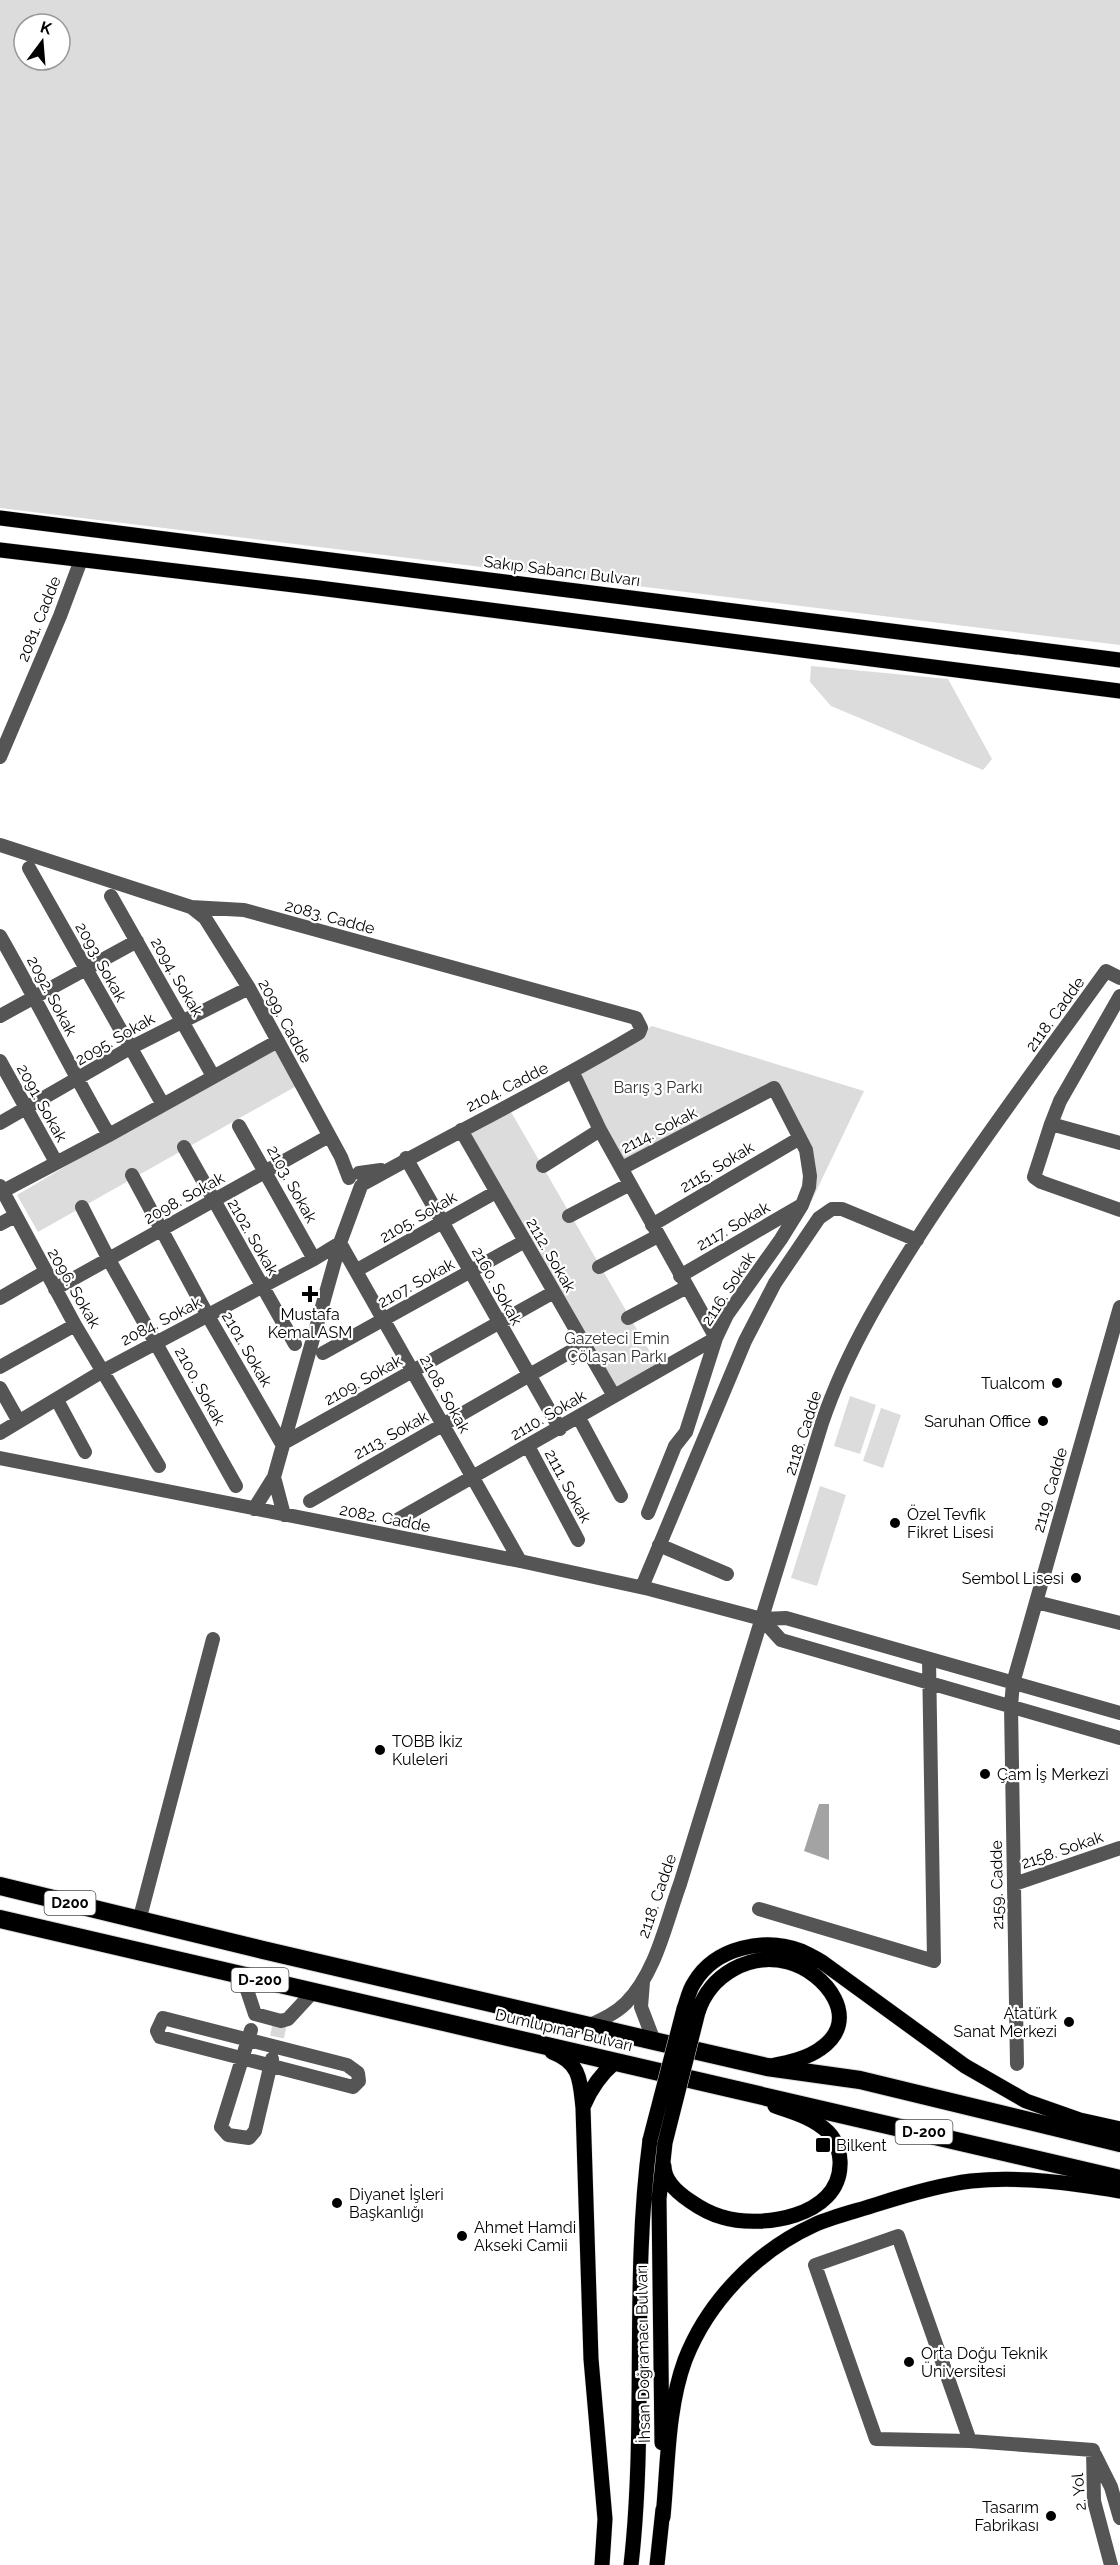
<svg xmlns="http://www.w3.org/2000/svg" width="1120" height="2565" font-family="Raleway,sans-serif">
<rect width="100%" height="100%" fill="#fff"/>
<path fill="#dcdcdc" fill-rule="evenodd" d="M0 0H1120V645L0 508ZM24 24H60V60H24Z
M811 666 948 679 992 759 983 770 831 706 810 682Z
M652 1026 864 1091 811 1202 810 1176 774 1088 622 1168 573 1073Z
M278 1041 300 1084 38 1232 17 1195Z
M507 1105 661 1371 614 1396 461 1130Z
M850 1396 876 1405 860 1454 834 1446Z
M881 1408 901 1415 883 1468 863 1461Z
M820 1486 846 1495 817 1586 791 1578Z"/>
<path fill="#a3a3a3" d="M819 1804H829V1860L804 1851Z"/>
<g fill="none" stroke-linecap="round" stroke-linejoin="round">
<path stroke="#d9d9d9" stroke-width="14" stroke-dasharray="14 7" stroke-linecap="butt" d="M277 2037 280 2023"/>
<defs>
<path id="major" d="M0 518 1120 660
M0 550 319 588 1120 691
M684 2009C687 2001 689 1990 694 1983 715 1947 765 1937 801 1951 808 1954 815 1958 822 1962L965 2066 1026 2101 1080 2120 1120 2129
M698 2012C710 1975 749 1952 788 1962 826 1972 863 2020 820 2049 806 2059 788 2062 772 2066
M552 2052C581 2063 580 2081 583 2108L591 2359 605 2519 602 2565
M584 2105C591 2088 600 2075 615 2062
M664 2166C664 2181 678 2193 690 2201 700 2208 711 2214 722 2217 761 2229 839 2217 840 2165 841 2154 836 2140 828 2132 814 2118 793 2112 775 2106
M662 2443 659 2199 665 2143
M663 2517C668 2466 667 2409 685 2360 708 2301 757 2251 814 2225 834 2216 857 2211 878 2204 909 2194 939 2185 971 2181 1021 2176 1071 2183 1120 2191
M631 2565C647 2424 631 2281 650 2140
M657 2565 663 2509"/>
<path id="highway" d="M0 1886 263 1950 654 2041 767 2067 860 2080 1120 2143
M0 1919 1120 2179"/>
</defs>
<use href="#major" stroke="#dbdbdb" stroke-width="16"/>
<use href="#highway" stroke="#dbdbdb" stroke-width="20"/>
<path stroke="#555" stroke-width="14" d="M0 757 60 616 81 560
M0 845 191 907 244 910 636 1018 641 1028 639 1033C549 1087 454 1133 363 1184
M29 868 162 1103
M111 896 213 1076
M191 907 205 918 249 988 341 1157 349 1178
M0 936C38 1002 71 1070 109 1135
M0 1016 137 941
M0 1061 56 1162
M0 1123 130 1048 249 988
M1051 1124 1060 1101 1120 996
M239 1126 314 1259
M461 1130 614 1396
M1120 1143 1051 1124 1034 1177 1041 1182 1120 1210
M184 1147 295 1344
M406 1158 560 1429
M543 1166 600 1130
M622 1168 774 1088 806 1150 810 1176 809 1187 802 1205 781 1239 727 1315 716 1338 686 1432 675 1446 648 1513
M359 1173 381 1170
M132 1175 208 1316 282 1444 554 1292
M0 1186 75 1325 159 1466
M3 1191 109 1135 278 1041
M82 1207 108 1258 236 1486
M569 1216 630 1184
M0 1224 15 1216
M652 1225 800 1138
M599 1267 658 1236
M357 1270 496 1192
M680 1276 800 1206
M55 1289 329 1136
M0 1298 45 1272
M628 1318 687 1287
M323 1353 525 1241
M0 1367 75 1325
M0 1388 18 1420
M57 1400 85 1452
M579 1418 621 1496
M0 1433 103 1371 314 1259 340 1243 520 1561
M528 1446 578 1540
M0 1458 520 1561 649 1589 762 1619 786 1618 1120 1713
M274 1477 284 1515
M310 1501 582 1345
M254 1509 274 1477 340 1243 361 1186
M397 1520 716 1338 600 1130 573 1073
M659 1545 727 1574
M642 1587 745 1341 775 1283 819 1218 832 1209H842L917 1240
M1036 1602 1120 1623
M762 1619 781 1640 1120 1738
M1014 1884 1120 1848
M759 1909 934 1961 929 1659
M139 1921 213 1639
M242 1975 255 2014 281 2021 288 2019 312 1993
M643 1982 641 2007 654 2041
M163 2018 347 2065 358 2073 359 2081 353 2087 160 2037 157 2031Z
M590 2025C603 2019 616 2013 626 2003 656 1973 666 1922 680 1884L822 1423C847 1349 887 1285 930 1219 986 1134 1047 1053 1106 971L1120 978
M251 2030 221 2127 228 2135 249 2138 255 2131 272 2059
M1017 2064 1011 1706 1013 1683 1120 1307
M970 2441 898 2236 815 2265 876 2439 970 2441 1093 2450
M1093 2450 1094 2501 1111 2565
M1095 2455 1111 2487 1120 2518"/>
<use href="#major" stroke="#000" stroke-width="15"/>
<use href="#highway" stroke="#000" stroke-width="18"/>
<defs>
<path id="major-bridge" d="M650 2140 684 2009
M665 2143 698 2012"/>
</defs>
<use href="#major-bridge" stroke="#dbdbdb" stroke-width="16" stroke-linecap="butt"/>
<use href="#major-bridge" stroke="#000" stroke-width="15"/>
</g>
<g fill="#000" stroke="#fff" stroke-width="2">
<path d="M307 1285h6v6h6v6h-6v6h-6v-6h-6v-6h6z"/>
<circle cx="1057" cy="1383" r="6"/>
<circle cx="1043" cy="1421" r="6"/>
<circle cx="895" cy="1523" r="6"/>
<circle cx="1076" cy="1578" r="6"/>
<circle cx="380" cy="1750" r="6"/>
<circle cx="985" cy="1774" r="6"/>
<circle cx="1069" cy="2022" r="6"/>
<rect x="815" y="2137" width="16" height="16" rx="3"/>
<circle cx="337" cy="2203" r="6"/>
<circle cx="462" cy="2236" r="6"/>
<circle cx="909" cy="2362" r="6"/>
<circle cx="1051" cy="2516" r="6"/>
</g>
<g text-anchor="middle" dominant-baseline="central" stroke-width="4.5" stroke-linejoin="round" paint-order="stroke">
<g fill="#fff" stroke="#4c4c4c" stroke-width="1.5">
<rect x="44.5" y="1891" width="51" height="24" rx="4.5"/>
<rect x="231.5" y="1968" width="57" height="24" rx="4.5"/>
<rect x="895.5" y="2120" width="57" height="24" rx="4.5"/>
</g>
<g font-size="15" font-weight="bold" fill="#000">
<text x="70" y="1903">D200</text>
<text x="260" y="1980">D-200</text>
<text x="924" y="2132">D-200</text>
</g>
<g font-size="16" fill="#000" stroke="#fff">
<text transform="translate(562 571) rotate(7)">Sakıp Sabancı Bulvarı</text>
<text transform="translate(39 619) rotate(-68)">2081. Cadde</text>
<text transform="translate(330 917) rotate(15)">2083. Cadde</text>
<text transform="translate(101 962) rotate(61)">2093. Sokak</text>
<text transform="translate(177 977) rotate(60)">2094. Sokak</text>
<text transform="translate(52 996) rotate(62)">2092. Sokak</text>
<text transform="translate(1055 1014) rotate(-54)">2118. Cadde</text>
<text transform="translate(285 1021) rotate(61)">2099. Cadde</text>
<text transform="translate(115 1039) rotate(-30)">2095. Sokak</text>
<text transform="translate(507 1087) rotate(-27)">2104. Cadde</text>
<text transform="translate(42 1103) rotate(61)">2091. Sokak</text>
<text transform="translate(659 1130) rotate(-27)">2114. Sokak</text>
<text transform="translate(717 1167) rotate(-31)">2115. Sokak</text>
<text transform="translate(292 1184) rotate(61)">2103. Sokak</text>
<text transform="translate(184 1198) rotate(-29)">2098. Sokak</text>
<text transform="translate(418 1217) rotate(-30)">2105. Sokak</text>
<text transform="translate(733 1226) rotate(-30)">2117. Sokak</text>
<text transform="translate(253 1237) rotate(60)">2102. Sokak</text>
<text transform="translate(551 1255) rotate(60)">2112. Sokak</text>
<text transform="translate(416 1283) rotate(-29)">2107. Sokak</text>
<text transform="translate(497 1286) rotate(61)">2160. Sokak</text>
<text transform="translate(74 1288) rotate(60)">2096. Sokak</text>
<text transform="translate(728 1289) rotate(-57)">2116. Sokak</text>
<text transform="translate(161 1321) rotate(-27)">2084. Sokak</text>
<text transform="translate(247 1349) rotate(60)">2101. Sokak</text>
<text transform="translate(363 1380) rotate(-29)">2109. Sokak</text>
<text transform="translate(200 1386) rotate(61)">2100. Sokak</text>
<text transform="translate(445 1394) rotate(61)">2108. Sokak</text>
<text transform="translate(548 1415) rotate(-30)">2110. Sokak</text>
<text transform="translate(803 1433) rotate(-72)">2118. Cadde</text>
<text transform="translate(391 1435) rotate(-29)">2113. Sokak</text>
<text transform="translate(568 1486) rotate(62)">2111. Sokak</text>
<text transform="translate(1050 1490) rotate(-74)">2119. Cadde</text>
<text transform="translate(385 1518) rotate(11)">2082. Cadde</text>
<text transform="translate(1062 1850) rotate(-19)">2158. Sokak</text>
<text transform="translate(997 1885) rotate(-91)">2159. Cadde</text>
<text transform="translate(657 1896) rotate(-71)">2118. Cadde</text>
<text transform="translate(564 2030) rotate(13)">Dumlupınar Bulvarı</text>
<text transform="translate(643 2354) rotate(-91)">İhsan Doğramacı Bulvarı</text>
<text transform="translate(1079 2492) rotate(-95)">2. Yol</text>
</g>
<g font-size="16" fill="#333" stroke="#fff">
<text x="658" y="1087">Barış 3 Parkı</text>
<text x="617" y="1338">Gazeteci Emin<tspan x="617" dy="18">Çölaşan Parkı</tspan></text>
</g>
<g font-size="16" fill="#000" stroke="#fff" text-anchor="start">
<text x="310" y="1314" text-anchor="middle">Mustafa<tspan x="310" dy="18">Kemal ASM</tspan></text>
<text x="1045" y="1383" text-anchor="end">Tualcom</text>
<text x="1031" y="1421" text-anchor="end">Saruhan Office</text>
<text x="907" y="1514">Özel Tevfik<tspan x="907" dy="18">Fikret Lisesi</tspan></text>
<text x="1064" y="1578" text-anchor="end">Sembol Lisesi</text>
<text x="392" y="1741">TOBB İkiz<tspan x="392" dy="18">Kuleleri</tspan></text>
<text x="997" y="1774">Çam İş Merkezi</text>
<text x="1057" y="2013" text-anchor="end">Atatürk<tspan x="1057" dy="18">Sanat Merkezi</tspan></text>
<text x="836" y="2145">Bilkent</text>
<text x="349" y="2194">Diyanet İşleri<tspan x="349" dy="18">Başkanlığı</tspan></text>
<text x="474" y="2227">Ahmet Hamdi<tspan x="474" dy="18">Akseki Camii</tspan></text>
<text x="921" y="2353">Orta Doğu Teknik<tspan x="921" dy="18">Üniversitesi</tspan></text>
<text x="1039" y="2507" text-anchor="end">Tasarım<tspan x="1039" dy="18">Fabrikası</tspan></text>
</g>
</g>
<g transform="translate(42 42) rotate(16)"><circle r="28" fill="#ffffff" stroke="#999999" stroke-width="1.5"/>
<path d="M0-4.5L10 22L0 15L-10 22Z" fill="#000000"/>
<text y="-9" font-size="16" font-weight="bold" text-anchor="middle" fill="#000000">K</text>
</g>
</svg>
